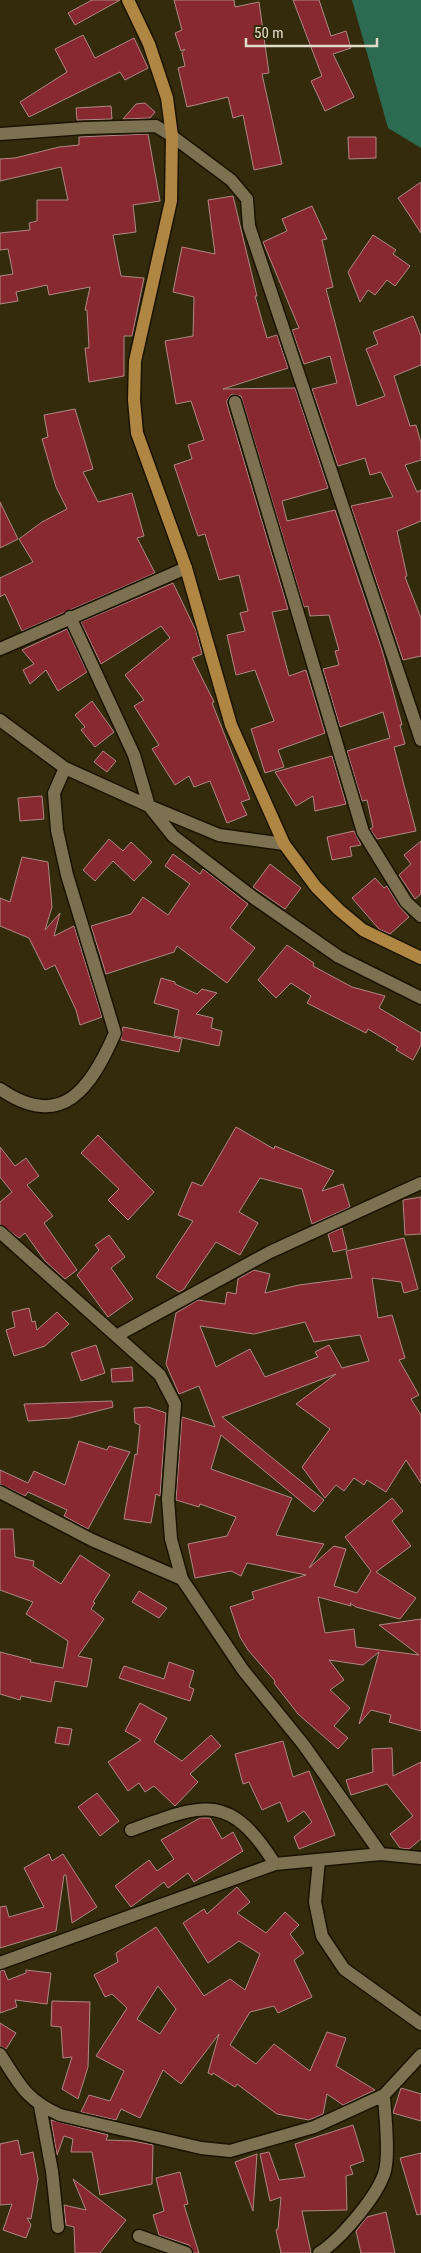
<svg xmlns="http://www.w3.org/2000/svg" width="421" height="2253" font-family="'Roboto Condensed',sans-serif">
<rect width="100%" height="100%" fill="#332b0b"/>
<path fill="#2c6a51" d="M352 0H421V148L388 128Z"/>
<path fill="#87292f" stroke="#af8886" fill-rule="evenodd" d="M92 0H120L75 25 68 13Z
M174 0H234L235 7 259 2 269 73 262 74 282 164 254 170 243 115 233 118 228 97 187 107 178 68 185 66 182 53 185 49 181 51 175 33 182 30Z
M293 0H319L331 36 346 31 351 48 333 54 354 97 325 111 311 81 322 76Z
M83 35 95 58 134 38 148 68 125 80 120 72 29 117 20 102 67 72 55 49Z
M145 103 155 112 150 118 123 119 136 104Z
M111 106 112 119 77 120 76 108Z
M148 134 160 201 133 205 136 232 113 235 121 276 144 278 132 336H124V376L89 382 85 348H89L87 310H85L90 287 49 295 47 285 16 292 18 301 0 304V276L13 274 8 249 0 250V233L30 230 29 223 37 221V200H68L61 167 0 181V159L15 158 59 147 79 145V137Z
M348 137H376V158L349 159Z
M421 182V233L398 198Z
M233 196 257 296H255L267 338 277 335 288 368 223 389 295 388 328 488 282 501 287 521 335 510 382 650 402 725H400L405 744 394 747 416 831 377 839 370 829 373 827 367 800 362 801 347 751 390 738 383 712 340 727 323 669 339 665 335 651 339 650 329 615 310 616 308 606 304 607 241 396 232 394 227 400V404L288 609 272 612 289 676 306 670 325 733 278 750 284 767 265 773 251 729 274 721 255 670 236 675 227 635 245 631 240 613 248 611 239 575 219 580 205 534 198 536 174 465 192 459 188 445 204 440 191 401 176 404 165 341 193 336 194 297 173 292 182 247 215 254 208 200Z
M312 206 327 239 322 240 333 287 326 289 357 406 385 396 366 349 378 344 373 332 413 316 421 336V365L394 376 410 426 416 425 421 443V460L405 465 417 492 421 490V521L397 531 407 576 405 577 421 618V656L403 660 351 506 393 497 381 472 370 475 365 458 338 466 312 389 337 383 330 356 304 364 292 330 299 328 263 242 287 231 282 219Z
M373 235 396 250 393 254 410 266 395 286 387 280 375 295 368 290 360 302 348 272Z
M75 409 93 469 83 472 98 502 132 493 144 536 137 538 155 573 22 631 5 594 0 597V578L33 562 19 539 42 522 67 509 56 487 42 439 48 437 44 415Z
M0 502 18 539 0 548Z
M173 583 196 631 202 654 192 658 214 702 212 703 250 799 241 802 247 815 227 823 210 781 194 787 189 776 175 785 152 749 159 745 134 706 144 700 125 675 170 638 161 626 101 664 81 622Z
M67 629 87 672 58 691 46 670 30 684 23 670 34 664 22 650Z
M92 701 114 732 95 747 81 730 85 727 75 715Z
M103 751 116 761 107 772 94 762Z
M332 756 346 804 315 811 313 796 296 806 275 772Z
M42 796 44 819 20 821 18 798Z
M354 831 361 845 350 847 352 856 332 860 327 837Z
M109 839 123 851 131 842 152 862 134 881 113 861 95 881 83 870Z
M421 841V894L415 899 399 875 411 864 404 855Z
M173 854 200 874 203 869 248 904 230 928 255 948 227 983 177 946 174 952 106 974 91 926 131 914 143 897 168 915 190 884 165 866Z
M22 857 48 862 52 907 45 930 60 913 54 936 74 926 102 1017 80 1025 76 1010 55 965 45 970 29 938 0 926V898L10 902Z
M270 864 301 888 285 909 253 887Z
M375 878 384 888 387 886 399 906 409 917 390 934 379 929 352 898Z
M287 945 314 963 313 966 352 987 385 996 379 1008 421 1033V1045L413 1060 396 1050 398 1047 368 1029 366 1033 307 1003 311 996 291 983 276 998 258 980Z
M161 978 175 982V984L197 994 202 989 217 993 196 1014 213 1018 211 1028 222 1031 219 1046 174 1036 179 1010 154 1003Z
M123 1027 182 1039 179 1052 121 1040Z
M236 1127 274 1149 275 1146 334 1171 322 1191 343 1184 350 1207 312 1224 302 1189 260 1178 239 1212 258 1223 240 1255 216 1242 184 1289 179 1292 156 1277 193 1221 178 1215 192 1182 202 1186Z
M98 1135 154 1192 128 1220 108 1200 119 1189 81 1153Z
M0 1147 15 1166 26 1158 39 1176 27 1185 53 1216 44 1223 77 1270 65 1279 45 1261 25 1233 19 1238 0 1224V1202L12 1192 0 1177Z
M421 1197V1234L405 1235 403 1200Z
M342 1228 347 1249 333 1252 328 1234Z
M109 1235 125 1257 111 1268 133 1299 108 1317 77 1275 99 1250 95 1245Z
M404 1238 418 1289 404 1293 401 1282 372 1278 378 1318 392 1315 405 1358 399 1360 419 1395 411 1399 421 1415V1483L406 1460 386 1492 367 1480 364 1485 354 1478 344 1491 336 1485 325 1498 302 1467 330 1429 296 1404 336 1374 222 1417 324 1500 314 1512 221 1435 211 1469 292 1498 276 1535 324 1544 309 1568 334 1546 346 1549 334 1586 357 1593 371 1571 345 1537 392 1498 403 1511 392 1521 411 1546 376 1572 416 1598 400 1619 356 1607 350 1603 351 1606 318 1597 325 1633 354 1629 356 1647 419 1655 379 1625 421 1619V1731L389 1722 391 1715 371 1710 359 1724 379 1652 363 1665 329 1660 344 1680 330 1690 350 1708 334 1726 348 1738 338 1749 298 1714 274 1683 275 1681 248 1650 240 1637 230 1607 254 1599 252 1592 306 1575 247 1563 241 1576 231 1571 195 1578 188 1544 227 1536 236 1517 200 1504 199 1507 176 1500 182 1417 215 1427 199 1386 179 1394 166 1364 176 1313 198 1300 225 1304 227 1292 236 1294 238 1279 254 1270 270 1274 265 1293 299 1285 352 1278 346 1251ZM305 1322 314 1342 360 1335 369 1361 342 1368 329 1345 315 1352 318 1357 265 1377 250 1349 216 1367 200 1326 254 1334Z
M29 1308 32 1322 35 1321 37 1330 57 1312 69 1324 45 1346 14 1356 6 1330 15 1327 12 1312Z
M96 1345 105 1373 81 1381 71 1353Z
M132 1367 133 1381 112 1382 111 1369Z
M112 1401 113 1407 70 1418 28 1421 24 1404Z
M148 1407 166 1413 160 1496 156 1494 151 1523 124 1519 135 1454 137 1455 140 1425 135 1423 134 1408Z
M79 1441 107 1450 109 1446 130 1452 88 1529 64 1516 67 1510 28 1492 25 1496 0 1484V1470L28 1483 34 1471 65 1485Z
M0 1529H13L15 1557 34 1561 33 1566 61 1584 80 1555 110 1575 93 1602 95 1603 91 1609 104 1619 78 1656 92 1659 87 1687 55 1681 51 1702 21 1696 20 1700 0 1694V1652L31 1660 30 1662 63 1668 68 1641 26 1614 33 1602 0 1590Z
M139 1591 167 1608 159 1618 132 1602Z
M169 1662 194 1671 189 1687 194 1689 190 1701 119 1678 124 1666 164 1679Z
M140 1703 167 1718 154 1742 182 1761 211 1735 221 1746 190 1774 198 1782 175 1806 154 1786 145 1792 139 1783 128 1791 108 1762 141 1740 125 1731Z
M58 1727 72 1729 69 1745 55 1743Z
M283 1741 293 1777 309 1771 335 1835 299 1849 294 1837 312 1822 304 1811 288 1822 280 1802 262 1810 249 1782 243 1784 235 1754Z
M392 1748 393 1776 421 1762V1839L409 1849 400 1848 390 1834 413 1816 387 1784 351 1795 346 1780 373 1772 372 1749Z
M97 1793 119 1821 100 1836 78 1807Z
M200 1818H210L222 1839 233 1832 243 1851 194 1882 188 1873 168 1888 164 1882 131 1907 115 1886 149 1860 157 1871 174 1859 161 1840Z
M49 1854 52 1861 63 1854 97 1907 72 1923 66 1875H64L56 1931 0 1948V1907L6 1906 9 1917 44 1907 24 1868Z
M237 1887 250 1902 237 1913 266 1933 285 1912 299 1925 290 1934 304 1953 294 1960 312 1997 278 2013 274 2006 250 2012 230 2045 256 2064 274 2044 310 2071 327 2032 346 2038 336 2066 375 2090 343 2105 327 2094 323 2114 309 2120 277 2114 237 2084 235 2087 213 2073 212 2075 208 2073 219 2034 181 2084 163 2070 140 2118 121 2109 116 2120 81 2112 89 2095 110 2101 124 2071 96 2056 127 2008 112 1994 105 1997 94 1975 118 1962 116 1953 156 1927 204 1996 230 1979 245 1990 260 1954 239 1941 208 1963 183 1923 204 1909 207 1914ZM158 1986 176 2009 160 2034 137 2019Z
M4 1970 8 1980 26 1973V1970L51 1973 47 2004 15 2000 17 2007 0 2013V1971Z
M52 2001 90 2002 88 2067 78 2099 62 2089 72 2057 63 2058 61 2027 51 2026Z
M0 2023 16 2033 6 2049 0 2046Z
M401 2088 421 2094V2121L393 2113Z
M51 2120 108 2135 106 2140 133 2141 153 2145 152 2184 100 2195 92 2152H71L73 2139 64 2136 57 2155Z
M353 2125 364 2161 350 2166 353 2174 346 2176 347 2210 302 2211 311 2253H281L276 2230 278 2229 281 2197 270 2201 260 2154 269 2152 279 2180 305 2177 295 2144Z
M18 2140 21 2155 33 2152 38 2179 31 2219 27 2218 31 2225 26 2238 3 2230 12 2204 0 2205V2144Z
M421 2153V2214L417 2215 400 2158Z
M257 2154 253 2211 235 2162Z
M180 2172 188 2204 184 2205 199 2253H194L189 2245 159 2235 153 2215 164 2211 156 2178Z
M73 2179 126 2220 100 2253H75L74 2227 66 2225 64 2205 86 2210Z
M386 2212 395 2253H361L356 2231 367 2217Z"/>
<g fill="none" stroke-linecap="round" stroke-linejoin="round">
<defs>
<path id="minor" d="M0 134 85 128 156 126 172 136 231 180 247 199 249 226 421 740
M235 402 363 832 406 902 421 916
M70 617 134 755 149 806 173 836 254 898 339 957 421 998
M0 649 186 568
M0 720 65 768 149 806 219 835 284 844
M0 1089C62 1132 91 1088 115 1033L67 875 57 830 54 793 65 768
M0 1232 160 1375 175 1404 168 1499 171 1539 182 1579 243 1670 303 1744 381 1854
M116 1336 270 1252 421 1183
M0 1492 92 1540 182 1579
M131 1830C203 1804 229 1791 275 1864
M319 1860 315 1902 322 1936 344 1969 421 2024
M0 1963 275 1864 381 1854 421 1858
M0 2054C20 2085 26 2100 60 2115L201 2148 230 2151 314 2127 384 2095 421 2055
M40 2106 52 2171 58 2227
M139 2236 186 2253
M319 2253C340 2240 384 2190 386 2165 389 2143 385 2117 384 2095"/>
<path id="major" d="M128 0 149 44 167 98 172 136 171 201 135 361 134 400 137 433 186 568 231 725 284 844 316 887 339 910 363 930 421 958"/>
</defs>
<use href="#minor" stroke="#1a1300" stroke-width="15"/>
<use href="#major" stroke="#1a1300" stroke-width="15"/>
<use href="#minor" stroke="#7c7251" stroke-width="12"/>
<use href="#major" stroke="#b08643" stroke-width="12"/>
</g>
<path d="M246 38v8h131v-8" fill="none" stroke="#e1dcca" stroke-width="2.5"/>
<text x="254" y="38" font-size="15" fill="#e1dcca" stroke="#332b0b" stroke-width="4" paint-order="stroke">50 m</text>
</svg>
